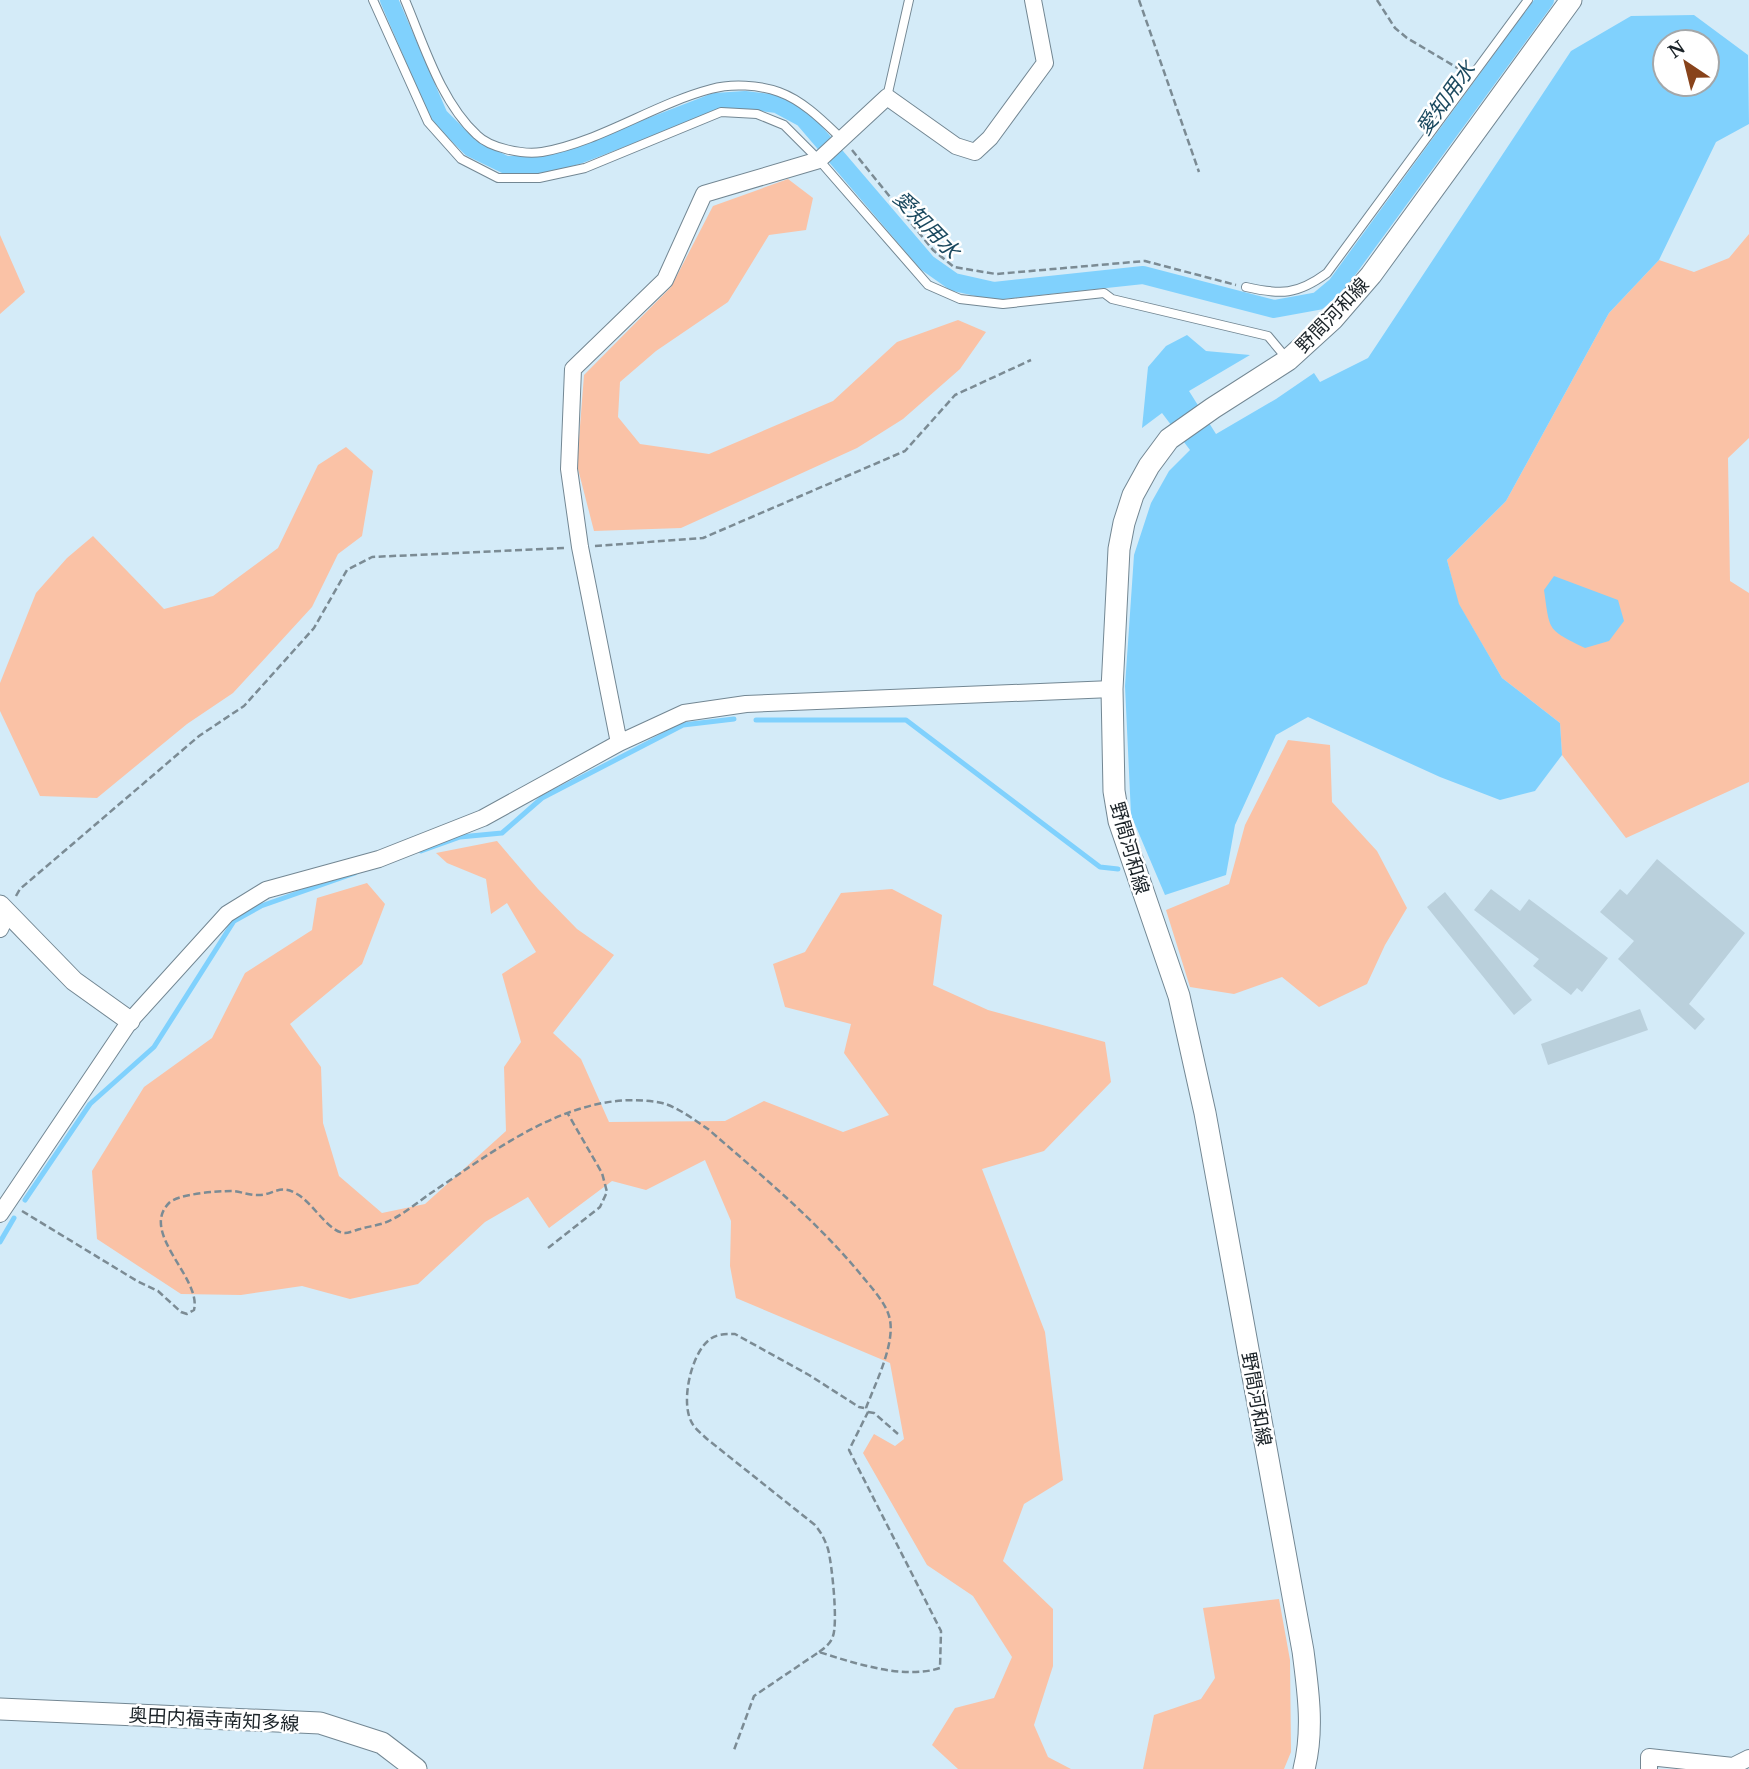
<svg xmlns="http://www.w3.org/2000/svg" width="1749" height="1769" font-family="'Noto Serif','Noto Sans JP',serif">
<rect width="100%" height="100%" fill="#d4ebf8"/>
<path fill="#fac2a6" d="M788 179 813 198 806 230 769 235 728 302 656 351 620 382 618 417 640 444 709 454 833 401 897 342 958 320 986 332 960 369 903 419 857 448 681 528 594 531 577 465 584 375 671 287 713 206Z
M1749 234V438L1728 458 1730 581 1749 593V782L1626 838 1562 755 1560 723 1502 678 1458 603 1447 560 1506 501 1609 313 1659 260 1694 272 1729 258Z
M0 235 25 292 0 314Z
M346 447 373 471 362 536 338 554 312 607 233 693 187 724 97 798 40 796 0 711V683L36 593 67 558 93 536 164 609 213 596 278 548 318 465Z
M1288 740 1330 745 1332 802 1377 851 1407 908 1385 945 1367 984 1319 1007 1282 977 1234 994 1190 987 1166 910 1229 884 1245 825Z
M497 841 538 889 577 929 614 955 553 1033 581 1059 609 1122 725 1121 764 1101 843 1132 889 1115 844 1053 851 1024 785 1007 773 964 805 952 841 893 892 889 942 915 933 985 988 1010 1105 1042 1111 1082 1044 1151 982 1169 1045 1332 1063 1480 1024 1504 1003 1561 1053 1609V1666L1034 1725 1048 1757 1071 1769H958L932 1745 955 1708 994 1698 1012 1657 973 1596 927 1565 863 1453 874 1434 895 1446 904 1439 890 1363 736 1298 730 1266 731 1221 705 1160 646 1190 612 1181 549 1228 528 1197 485 1222 418 1284 350 1299 302 1286 241 1295 181 1294 97 1239 92 1171 144 1087 212 1038 245 973 312 930 317 898 367 883 385 904 362 964 290 1024 321 1067 323 1123 339 1176 382 1213 425 1204 506 1131 504 1067 521 1042 502 974 536 952 507 903 491 914 486 879 447 863 436 853Z
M1279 1599 1290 1660 1291 1752 1284 1769H1143L1154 1715 1201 1699 1215 1678 1203 1608Z"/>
<path fill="#80d1fd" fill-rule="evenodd" d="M1694 15 1748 55 1749 124 1716 142 1659 260 1609 313 1506 501 1447 560 1459 604 1502 678 1560 723 1562 755 1535 791 1500 800 1440 777 1308 717 1276 735 1235 825 1226 875 1165 895 1131 815 1125 686 1134 555 1151 503 1169 471 1190 450 1162 413 1142 428 1148 367 1166 346 1187 335 1206 351 1250 355 1189 391 1216 434 1276 399 1314 373 1320 382 1368 358 1571 51 1631 16ZM1665 42H1707V84H1665Z
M1554 576 1618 600 1624 621 1609 641 1585 648C1547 629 1550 632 1544 590Z"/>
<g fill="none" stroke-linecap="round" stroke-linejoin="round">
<path stroke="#80d1fd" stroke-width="5" d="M756 720H906L1100 867 1118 869
M421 851 460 837 502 833 542 798 683 725 734 719
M25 1200 90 1104 154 1047 234 921 261 906 355 873
M0 1242 14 1218"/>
<path stroke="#80d1fd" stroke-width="18" d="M389 0 439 116 471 148 506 165H541L578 155 715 102 745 100 777 104 803 118 927 263 954 282 994 291 1143 275 1274 309 1318 301 1336 286 1545 0"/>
</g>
<path fill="#bad0dc" d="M1657 859 1745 933 1689 1004 1705 1019 1695 1030 1618 959 1634 941 1600 912 1620 889 1627 895Z
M1491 889 1520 911 1529 899 1608 958 1582 992 1577 988 1571 995 1533 966 1539 959 1474 910Z
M1445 892 1532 1000 1514 1015 1427 907Z
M1640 1009 1648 1030 1548 1065 1541 1044Z"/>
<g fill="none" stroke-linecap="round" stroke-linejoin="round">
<defs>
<path id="service" d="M373 0 428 122 461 159 498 178H539L585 168 721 112 757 114 784 125 819 160 928 285 960 299 1003 304 1104 293 1112 299 1268 336 1288 360
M405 0C424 45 441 102 477 135 490 148 523 155 542 152 600 142 654 104 711 89 732 83 759 85 779 92 804 101 824 122 843 140
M887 97 909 0
M1246 287C1281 295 1297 295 1327 273L1528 0"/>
<path id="minor" d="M619 743 580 547 569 469 573 369 665 280 704 194 819 160 887 97 956 146 975 152 990 138 1045 63 1033 0
M0 929 7 914
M0 1214 130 1021 227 914 266 890 379 859 483 818 619 743 684 713 746 704 1112 689
M1649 1769V1757L1733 1766 1749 1758"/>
<path id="tertiary" d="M0 905 74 981 130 1021"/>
<path id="secondary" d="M0 1709 320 1723 382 1743 416 1769
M1304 1769C1314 1730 1308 1690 1303 1651L1205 1113 1179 996 1119 821 1114 791 1112 689 1119 549 1124 523 1133 495 1149 466 1169 439 1213 408 1288 360 1333 319 1371 275 1571 0"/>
</defs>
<use href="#service" stroke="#738793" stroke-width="10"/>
<use href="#minor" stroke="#738793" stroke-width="18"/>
<use href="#tertiary" stroke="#738793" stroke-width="21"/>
<use href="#secondary" stroke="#738793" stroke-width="23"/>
<path stroke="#7b8b94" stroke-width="2.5" stroke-dasharray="7 3.5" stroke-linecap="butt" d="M1139 0 1199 172
M1377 0 1395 28 1407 38 1461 70
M852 150 933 250 954 267 996 274 1145 261 1236 285
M595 546 703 538 905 451 955 395 1031 360
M16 896 20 889 199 736 244 706 314 628 347 570 372 557 564 548
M22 1211 137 1281 158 1291 181 1312 187 1314 194 1310C202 1278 139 1233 169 1203 177 1194 218 1191 231 1191 239 1191 248 1195 257 1195 273 1196 279 1183 297 1194 313 1203 329 1233 345 1233 349 1233 356 1230 360 1229 370 1226 382 1225 391 1220 405 1213 418 1202 431 1193 497 1149 577 1086 662 1103 678 1107 694 1120 708 1129 762 1176 817 1221 862 1276 871 1287 885 1302 889 1316 897 1341 875 1384 866 1408L868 1412 849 1450 941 1631 940 1668C904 1680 854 1663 819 1652L754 1696 734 1750
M548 1248 600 1207 607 1192 602 1173 568 1114
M868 1412 874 1413 898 1434
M819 1652C825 1648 831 1643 833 1636 838 1622 832 1564 828 1549 825 1540 821 1532 815 1525L707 1439C702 1434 695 1429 692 1423 680 1403 691 1354 709 1340 716 1334 726 1334 735 1334L809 1375 859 1407 864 1408"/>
<use href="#service" stroke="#fff" stroke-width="8"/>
<use href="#minor" stroke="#fff" stroke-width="16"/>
<use href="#tertiary" stroke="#fff" stroke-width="19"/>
<use href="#secondary" stroke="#fff" stroke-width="21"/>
</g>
<g text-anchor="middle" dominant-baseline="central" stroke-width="5" stroke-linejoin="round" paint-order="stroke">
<g font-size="19" fill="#1b2328" stroke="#fff">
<text transform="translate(1332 315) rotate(-46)">野間河和線</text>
<text transform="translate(1130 848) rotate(74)">野間河和線</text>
<text transform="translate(1257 1399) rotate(80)">野間河和線</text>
<text transform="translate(214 1719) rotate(3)">奥田内福寺南知多線</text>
</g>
<g font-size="21" font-style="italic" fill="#1b495f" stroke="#fff">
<text transform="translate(1445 98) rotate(-54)">愛知用水</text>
<text transform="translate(927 224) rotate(46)">愛知用水</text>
</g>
</g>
<g transform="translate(1686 63) rotate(325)"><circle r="33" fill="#ffffff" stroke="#a4a7a9" stroke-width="2"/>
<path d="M0-5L12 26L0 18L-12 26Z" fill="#88431b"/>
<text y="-10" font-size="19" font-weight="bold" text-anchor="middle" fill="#1b2328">N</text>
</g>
</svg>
